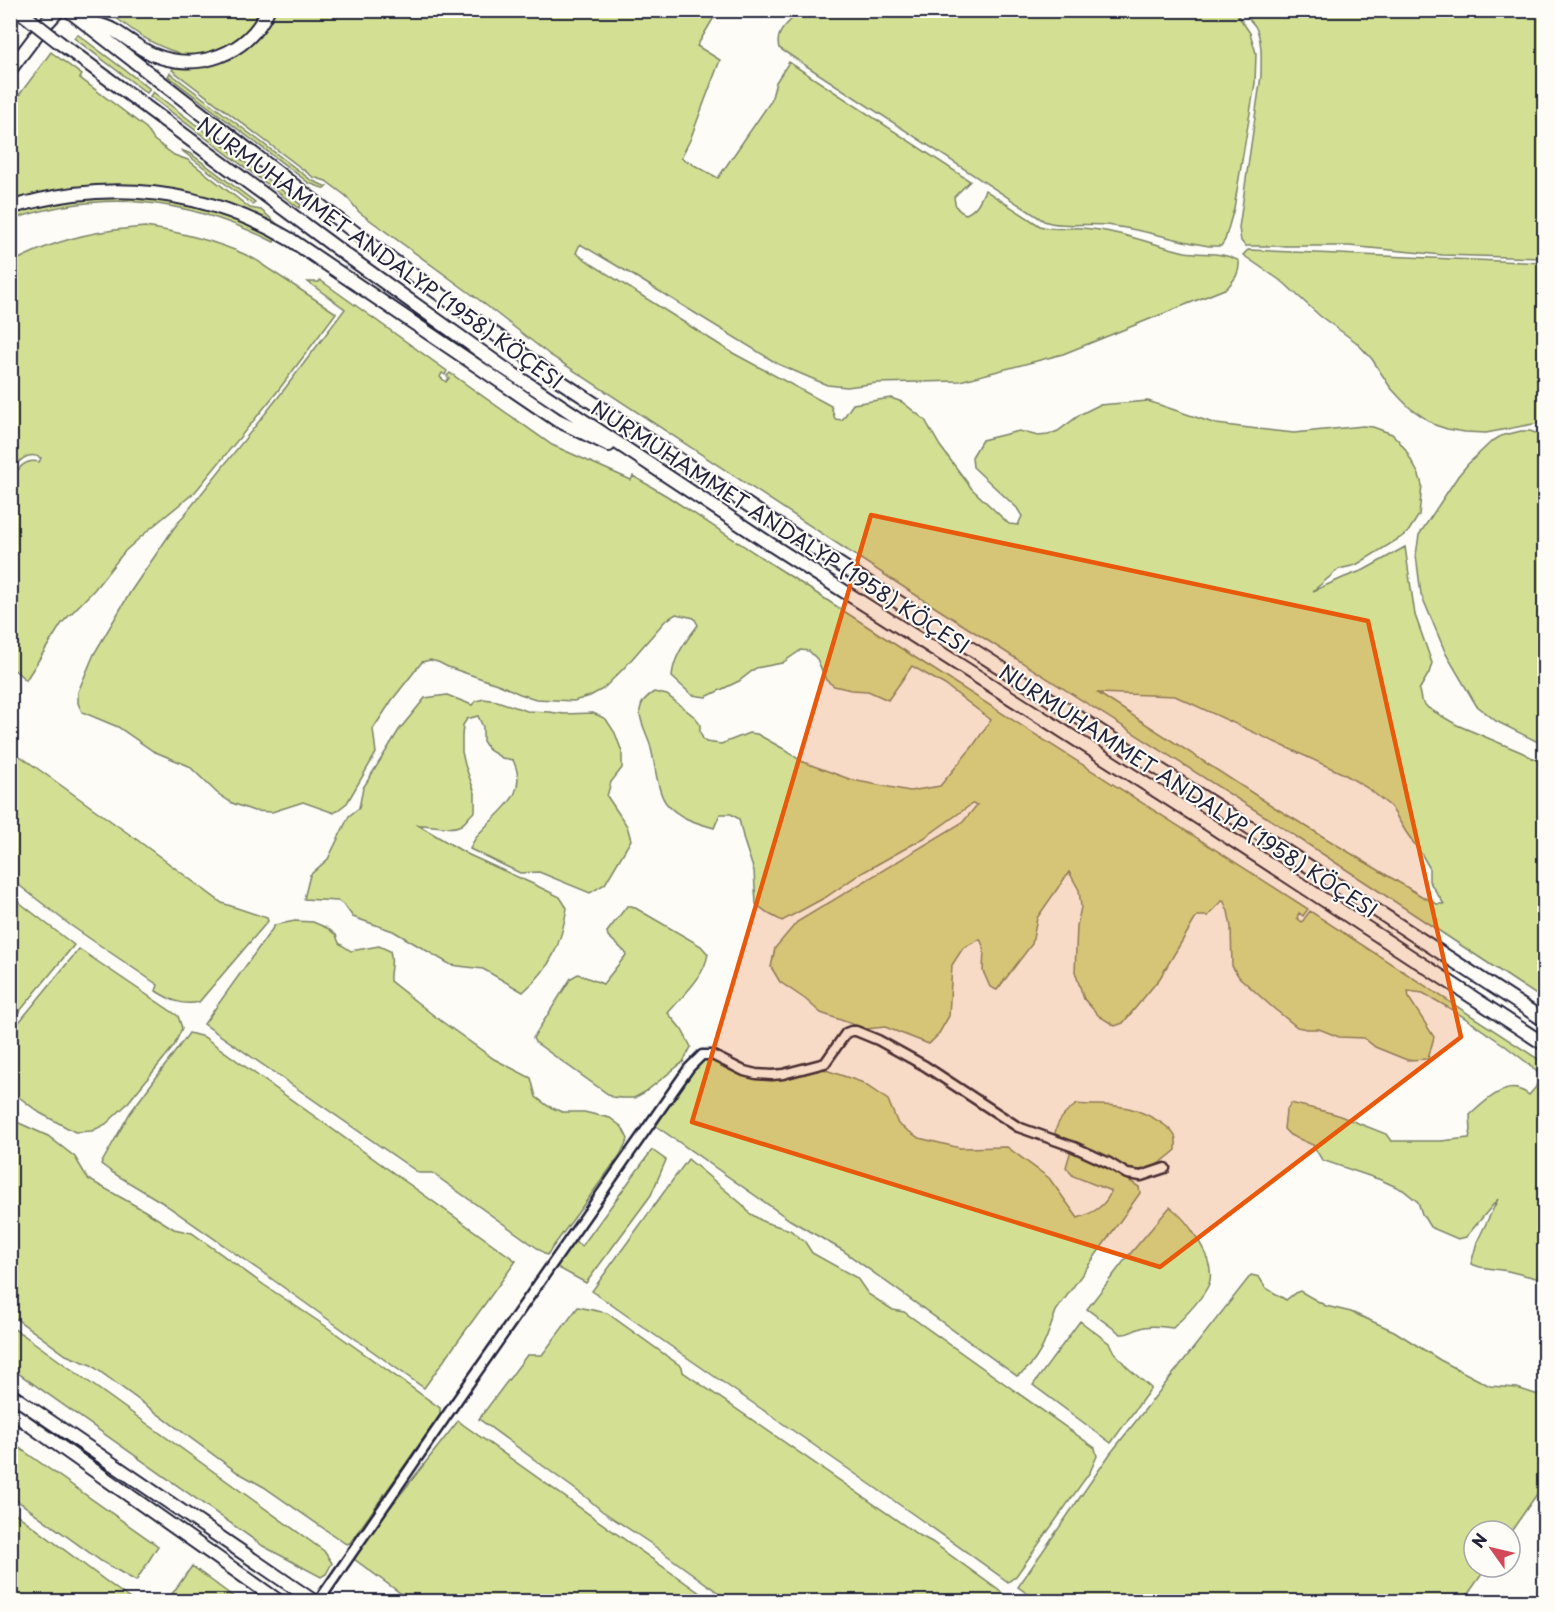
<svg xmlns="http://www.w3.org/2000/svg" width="1555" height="1612" font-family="'Playpen Sans',sans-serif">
<rect width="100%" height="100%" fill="#fdfcf7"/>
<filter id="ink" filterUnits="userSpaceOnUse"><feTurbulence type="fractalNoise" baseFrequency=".0167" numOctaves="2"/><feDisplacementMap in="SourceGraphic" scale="12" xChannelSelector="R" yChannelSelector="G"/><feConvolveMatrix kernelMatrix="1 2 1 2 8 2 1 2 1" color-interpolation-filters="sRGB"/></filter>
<g filter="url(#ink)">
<path fill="#d3e093" stroke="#7a8167" stroke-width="1.5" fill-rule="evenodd" d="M107 11H261C249 31 232 48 208 54 199 56 189 56 180 56L179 53C150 45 131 29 107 11Z
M274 11H712L716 14 697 46 720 60 690 140 681 158 718 178 771 101 776 82 789 62 970 181 954 197C955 206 957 211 966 214 977 209 980 201 985 190L1040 226C1053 231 1067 227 1081 228 1117 230 1150 244 1185 252 1203 255 1223 251 1239 261 1240 273 1235 279 1227 288L1063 354 960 381 877 383 847 387 827 385 778 364 636 277 580 244 576 253 593 265 731 352 831 406 835 419 842 420 853 404 891 398 902 402 925 420 940 446 972 489 1009 524 1018 525 1022 516 1017 508 973 467 972 457 982 440 1019 431 1038 436 1048 435 1058 431 1081 414 1099 405 1148 401 1216 424 1275 431 1294 433 1363 426 1373 427 1392 434 1399 441 1405 449 1419 475 1422 485 1419 515 1408 532 1400 538 1356 565 1339 569 1313 591 1345 577 1364 570 1405 547 1415 615 1432 663 1429 673 1419 690 1421 700 1428 708 1457 725 1521 752 1544 764V1000L1277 824 911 592 550 355 478 299 359 212 346 196 326 181 313 177 172 70 174 67C220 71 254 51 274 11ZM1098 693 1175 696 1344 774 1369 789 1391 807 1406 832 1422 855 1429 867V881L1444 904H1437L1423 897 1274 807Z
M800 11H1235L1250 33 1256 53 1255 83 1234 208 1225 240 1221 246H1209C1177 241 1145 230 1113 226 1091 222 1063 228 1044 221L779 48C774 31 790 22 800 11Z
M1242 11H1544V258L1443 255 1349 246H1245L1241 241 1239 228 1261 76C1261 60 1263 40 1255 26 1251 21 1246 16 1242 11Z
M77 34 150 89 147 93 74 38Z
M51 52 82 75 80 78 146 128 154 140 174 155 188 160 250 208 261 210 281 227C264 220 248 211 231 205 155 177 87 181 11 202V106Z
M170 73 311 180 327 187 325 189 309 183 168 76Z
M153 92 301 205 299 208 150 96Z
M181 150 191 154 255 202 253 205Z
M103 196C172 198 214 208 276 238L274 242C186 198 104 188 11 220V215C41 205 71 200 103 196Z
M145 227C179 232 212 240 244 254 252 258 259 260 264 266L336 313 277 392 195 492 152 527 125 551 94 590 62 623 26 680 11 667V479C18 469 25 458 39 462L41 458C28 451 20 460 11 470V263C41 247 73 236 108 231 120 229 133 228 145 227Z
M1248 250 1544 263V422L1486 433 1465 432 1447 429 1435 425 1410 408 1401 399 1390 387 1372 359 1356 342 1320 316 1284 283 1243 255Z
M320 280 447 371 445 375 442 373 440 377 446 382 449 378 447 376 450 373 552 445 631 480 633 476 667 496 919 660 1308 909 1303 916 1299 913 1297 918 1302 922 1310 911 1544 1063V1280L1508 1271 1480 1267 1471 1264 1477 1242 1498 1199 1466 1237 1458 1239 1430 1227 1422 1214 1418 1202 1403 1190 1381 1180 1322 1160 1313 1145 1290 1135 1284 1129 1286 1111 1291 1103 1335 1114 1386 1134 1391 1141H1441L1469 1138 1471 1130 1470 1115C1482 1104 1503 1083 1520 1090 1524 1091 1526 1093 1529 1095L1536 1087 1539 1074 1530 1065 1504 1045 1456 1012 1423 993 1408 991 1409 998 1434 1037 1428 1059 1407 1060 1375 1047 1364 1038 1339 1037 1319 1029H1307L1297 1027 1272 1007 1239 977 1232 966 1231 927 1228 911 1223 900 1208 916H1197L1160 978 1123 1023 1115 1026 1099 1016 1084 999 1075 972 1077 926 1081 907 1079 890 1069 872 1037 918 1032 944 997 990 990 987 983 971 984 948 980 939 963 948 952 965 949 1016 938 1035 929 1044 885 1027 866 1029 821 1013 805 999 780 982 771 967 775 948 797 922 963 822 977 805 972 804 924 838 860 874 826 897 782 921 769 914 756 904 754 871 744 841 739 819 731 814H720L714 828C697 823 678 818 666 803 656 790 655 758 649 741 646 732 639 720 640 710 641 702 647 696 654 692L667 695 696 718 700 725V732L703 739 706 742 721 744 749 733 757 734 782 748 803 762 852 780 910 791 940 786 973 746 991 720 945 685 912 666 888 700 868 691 851 690 834 686 826 680 817 659 809 651 801 650 782 663 756 668 739 681 706 697 692 695 672 677C673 657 686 641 698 625L694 618 676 614 665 621 624 668 603 689 590 696 574 701 536 699 520 694 500 685 448 667 438 662 430 660 422 662 392 700 373 729 376 753 347 803 334 813 303 802 272 812 254 811 232 803 217 793 189 766 153 751 118 727 82 712 78 703V692L94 654 131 591 174 528 280 395 345 309 308 282H319Z
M1521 431H1530L1544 436V745L1496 721 1476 705 1446 654 1421 594 1416 555 1419 535 1458 476 1468 464 1491 442 1501 436Z
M447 695 472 705 476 701 484 699 497 701 527 711 549 712 564 714 593 713 606 719 615 733 622 752V768L611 782 607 796 627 826 631 840 605 884 590 893 539 872 520 873 470 849C482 816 534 804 513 760L502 758 489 750 483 741V727L478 716 467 719 463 725 462 736V752L465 765 475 793V811C470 815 466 822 461 825 450 831 430 824 418 825L467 854 533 884 560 897 567 908C561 944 552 967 523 992L483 969 451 965 393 931 353 917 345 906 338 901 304 899 310 875 328 859 349 816 359 808 363 788 399 730 425 698Z
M20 756 136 839 222 903 267 918 268 921 199 1002C183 1006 170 1000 156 991L158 985 70 925 11 879V768Z
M11 896 74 945 11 1022Z
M627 906H632L701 946 708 954C704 978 683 995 668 1013L682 1030 691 1047 683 1062 645 1092 634 1098H622L612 1097 535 1042 533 1038 571 978 578 974 603 984 626 955 625 952 608 936 607 932Z
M295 921 313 922 327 928 336 935 339 943 351 951 379 946 390 951C394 965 389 967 390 981L437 1018 494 1059 531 1078 536 1097 548 1106 562 1112H584L610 1118 622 1127 628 1139 620 1155 547 1255 432 1173H419L204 1024 275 925Z
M79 949 178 1016 182 1028 174 1046 126 1105 106 1124 92 1131 75 1132 40 1113 11 1091V1032Z
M189 1033 204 1037 516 1261 424 1388 269 1277 163 1203 113 1173 101 1164 130 1113Z
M712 1057 755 1077 767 1079H779L823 1069 861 1082 888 1100 898 1124 919 1138 960 1148 1007 1147 1049 1178 1078 1218C1093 1213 1106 1206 1111 1191L1073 1176 1066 1167 1071 1150 1107 1166 1139 1187 1140 1193 1056 1311C1048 1334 1040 1364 1017 1376L842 1250 790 1220 656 1126 694 1067 703 1058Z
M1077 1104C1092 1106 1108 1104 1123 1107 1138 1109 1168 1123 1175 1136 1177 1140 1176 1145 1176 1150 1164 1161 1144 1177 1127 1169 1119 1166 1113 1161 1106 1157 1089 1149 1072 1141 1055 1134 1056 1122 1067 1111 1077 1104Z
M10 1119 48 1136 75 1157 88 1179 145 1211 174 1229 192 1233 264 1285 324 1325 440 1408V1415L350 1543 346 1544 264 1487 237 1472 91 1365 66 1355 11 1315Z
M652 1150 666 1160 651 1195 586 1283 555 1266 573 1241 582 1246Z
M688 1159 743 1205 749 1213 764 1222 790 1230 805 1242 812 1253 857 1278 868 1294 893 1310 904 1312 1095 1448 1097 1456 1090 1472 1016 1576 1008 1582C871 1482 730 1389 592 1291Z
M1170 1207C1187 1219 1214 1257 1210 1280 1208 1294 1183 1318 1173 1328 1163 1327 1150 1324 1141 1328 1133 1330 1129 1335 1121 1334L1087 1309 1124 1261Z
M1251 1275 1259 1277 1266 1288 1286 1300 1295 1293 1300 1291 1326 1306 1351 1312 1394 1331 1440 1360 1490 1386 1517 1388 1535 1394H1544V1484L1510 1533V1531H1474V1567H1487L1463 1601H1038L1018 1587 1110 1454Z
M578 1307 607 1313 682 1367 683 1372 917 1534 932 1542 1005 1595 1001 1602 730 1601 650 1543 602 1511 587 1498 479 1419 527 1355H542Z
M1080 1321 1109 1343 1114 1352 1127 1367 1151 1388 1111 1443 1033 1385Z
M11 1327 25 1336 324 1551 332 1563 326 1574 321 1577 263 1546 11 1368Z
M458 1421 711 1601H411L354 1559 378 1523Z
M11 1442 158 1546 136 1581 101 1561 11 1496Z
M11 1510 130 1599 128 1601H11Z
M192 1566 239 1601H167Z"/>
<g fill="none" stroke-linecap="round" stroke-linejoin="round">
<defs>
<path id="minor" d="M318 1602 451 1409 689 1068 702 1055H712L744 1071 756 1074 772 1075 783 1074 825 1063 846 1033 851 1031H856L878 1040 925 1066 1018 1127 1074 1147 1109 1163 1127 1174 1141 1176 1165 1168"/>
<path id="secondary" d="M10 21 18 10
M10 70 47 21"/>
<path id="primary" d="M68 10 362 238 560 381 783 528 1212 803 1544 1020
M87 21C95 24 105 25 113 30 126 37 138 48 152 54 196 73 248 55 268 10
M45 25 59 10
M60 43 346 255 504 368 770 544 1202 820 1544 1044
M10 208C31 201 52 197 74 194 152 184 223 200 291 240L557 420 609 445
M10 1394 315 1602
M10 1411 280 1602"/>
</defs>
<use href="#minor" stroke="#22223b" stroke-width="13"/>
<use href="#secondary" stroke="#22223b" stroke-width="16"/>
<use href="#primary" stroke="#22223b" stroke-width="16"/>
<use href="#minor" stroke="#fdfcf7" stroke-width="8"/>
<use href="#secondary" stroke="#fdfcf7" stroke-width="12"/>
<use href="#primary" stroke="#fdfcf7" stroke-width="12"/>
<defs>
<path id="primary-bridge" d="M18 10 60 43"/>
</defs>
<use href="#primary-bridge" stroke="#22223b" stroke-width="16" stroke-linecap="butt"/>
<use href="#primary-bridge" stroke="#fdfcf7" stroke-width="12"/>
</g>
</g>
<path fill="#e8590c" fill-opacity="0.2" stroke="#e8590c" stroke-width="4.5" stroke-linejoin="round" d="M871 515 1368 621 1461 1037 1160 1267 692 1122Z"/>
<g text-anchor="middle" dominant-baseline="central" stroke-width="4.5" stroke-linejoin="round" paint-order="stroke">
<g font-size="21" fill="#22223b" stroke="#fdfcf7">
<text transform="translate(381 252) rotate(36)">NURMUHAMMET ANDALYP (1958) KÖÇESI</text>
<text transform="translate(781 526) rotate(33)">NURMUHAMMET ANDALYP (1958) KÖÇESI</text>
<text transform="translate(1189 790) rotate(33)">NURMUHAMMET ANDALYP (1958) KÖÇESI</text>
</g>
</g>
<rect width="1555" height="1612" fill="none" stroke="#fdfcf7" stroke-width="36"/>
<rect x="18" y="18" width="1519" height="1576" fill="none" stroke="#22223b" stroke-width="2" filter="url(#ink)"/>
<g transform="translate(1492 1549) rotate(304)"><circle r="28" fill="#fdfcf7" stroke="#a5a5ac" stroke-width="1.5"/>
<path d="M0-4.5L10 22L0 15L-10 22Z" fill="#d1495b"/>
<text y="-9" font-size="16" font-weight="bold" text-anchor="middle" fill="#22223b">N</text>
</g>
</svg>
